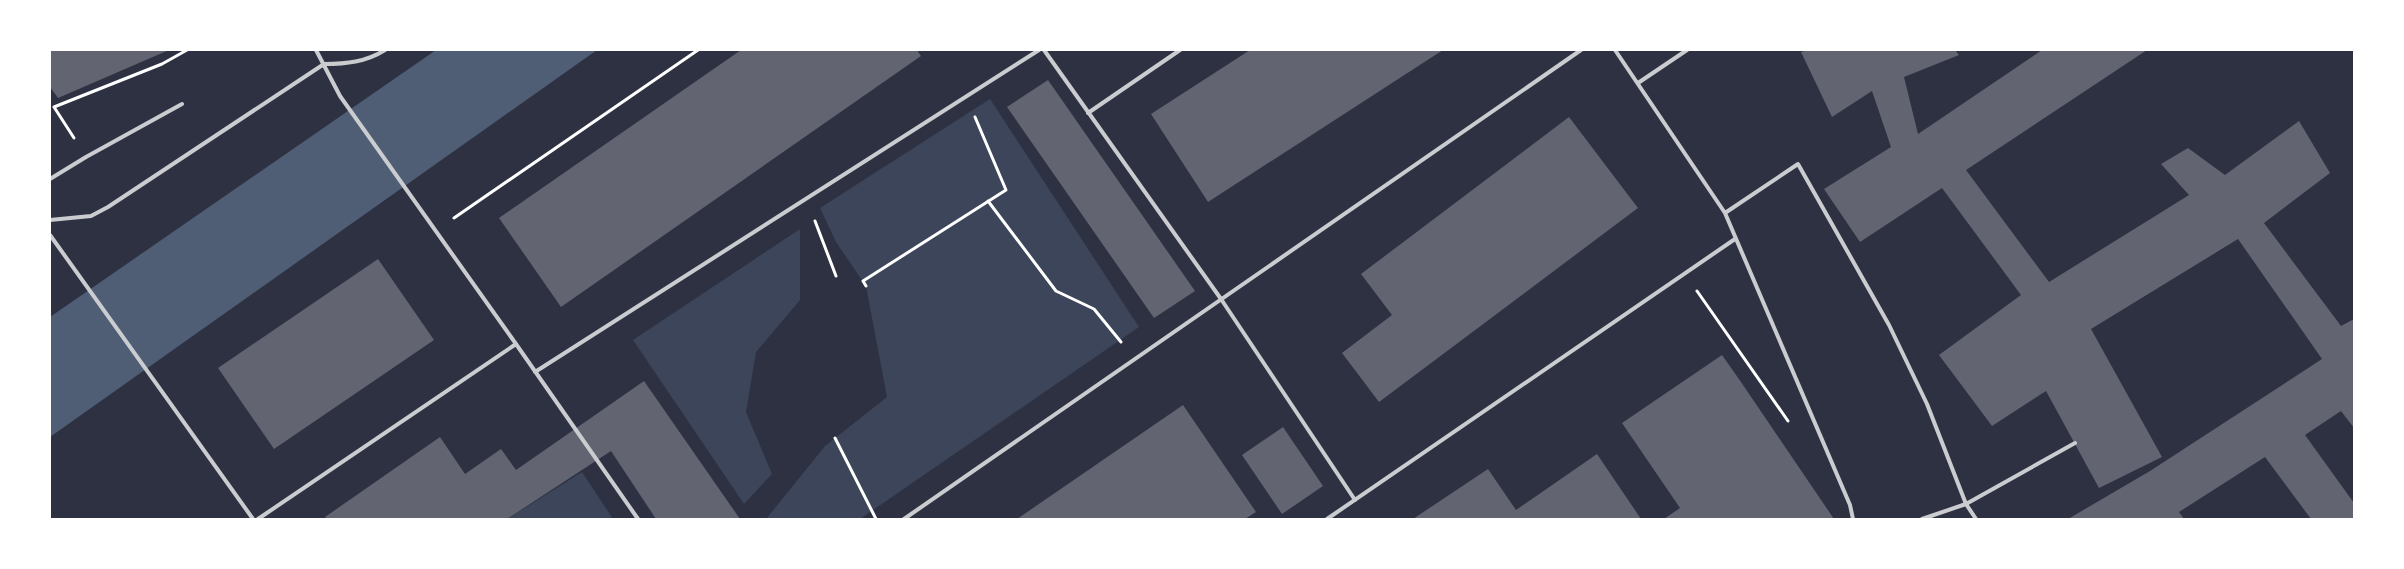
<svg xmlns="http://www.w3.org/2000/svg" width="2404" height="569" font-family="Quicksand,sans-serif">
<rect width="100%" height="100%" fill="#2d3142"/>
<path fill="#3c4559" d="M990 99 1139 327 860 519H766L825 446 887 397 866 286 836 242 820 208Z
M800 229V300L756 352 746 412 772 474 744 504 633 340Z
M582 472 613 519H507Z"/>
<path fill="#4f5d75" d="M436 50H597L50 437V317Z"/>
<path fill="#626471" d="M50 50H169L58 98 50 87Z
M741 50H917L921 56 561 307 499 218Z
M1250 50H1443L1208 202 1151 114Z
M1808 50H1955L1959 55 1904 77 1918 134 2042 50H2147L1966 170 2049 282 2189 195 2161 164 2188 148 2225 175 2299 121 2330 173 2264 223 2341 326 2354 319V428L2341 411 2305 435 2354 503V519H2311L2265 457 2179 512 2184 519H2068L2150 471 2322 359 2238 239 2091 329 2162 457 2099 488 2046 391 1992 426 1939 355 2021 295 1942 188 1860 242 1824 189 1891 147 1872 91 1832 117 1801 52Z
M1048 80 1195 291 1154 318 1007 107Z
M1569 117 1638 208 1379 402 1342 353 1392 315 1361 274Z
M378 259 434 340 274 449 218 368Z
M1722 355 1741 382 1834 519H1664L1680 508 1622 423Z
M644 381 740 519H656L611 451 507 519H327L325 517 440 437 465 474 501 449 516 470Z
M1183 405 1256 512 1245 519H1017Z
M1283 427 1323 486 1282 514 1242 455Z
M1597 454 1641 519H1413L1488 469 1516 510Z"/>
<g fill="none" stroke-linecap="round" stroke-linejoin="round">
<path stroke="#fff" stroke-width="3" d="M74 138 54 107 162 64 187 50
M988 201 1056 291 1094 309 1121 342
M454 218 698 50
M815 221 836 276
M866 286 863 281 1006 190 975 117
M1697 291 1788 421
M835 438 876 519"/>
<path stroke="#caccd0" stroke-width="4" d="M316 50 340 96 516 344 638 519
M1044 50 1221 299 1355 500
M1615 50 1725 213 1850 505 1853 519
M1638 83 1687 50
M1088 113 1180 50
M50 179 86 157 182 104
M1725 213 1798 164 1889 325 1927 404 1966 504 1976 519
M50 220 91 216 108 207 324 64C346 64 366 62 385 50
M50 235 253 519
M535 372 1039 50
M258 519 516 344
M904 519 1581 50
M1327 519 1735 239
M1922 519 1966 504 2075 443"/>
</g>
<rect width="2404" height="569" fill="none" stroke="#ffffff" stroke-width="102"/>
</svg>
